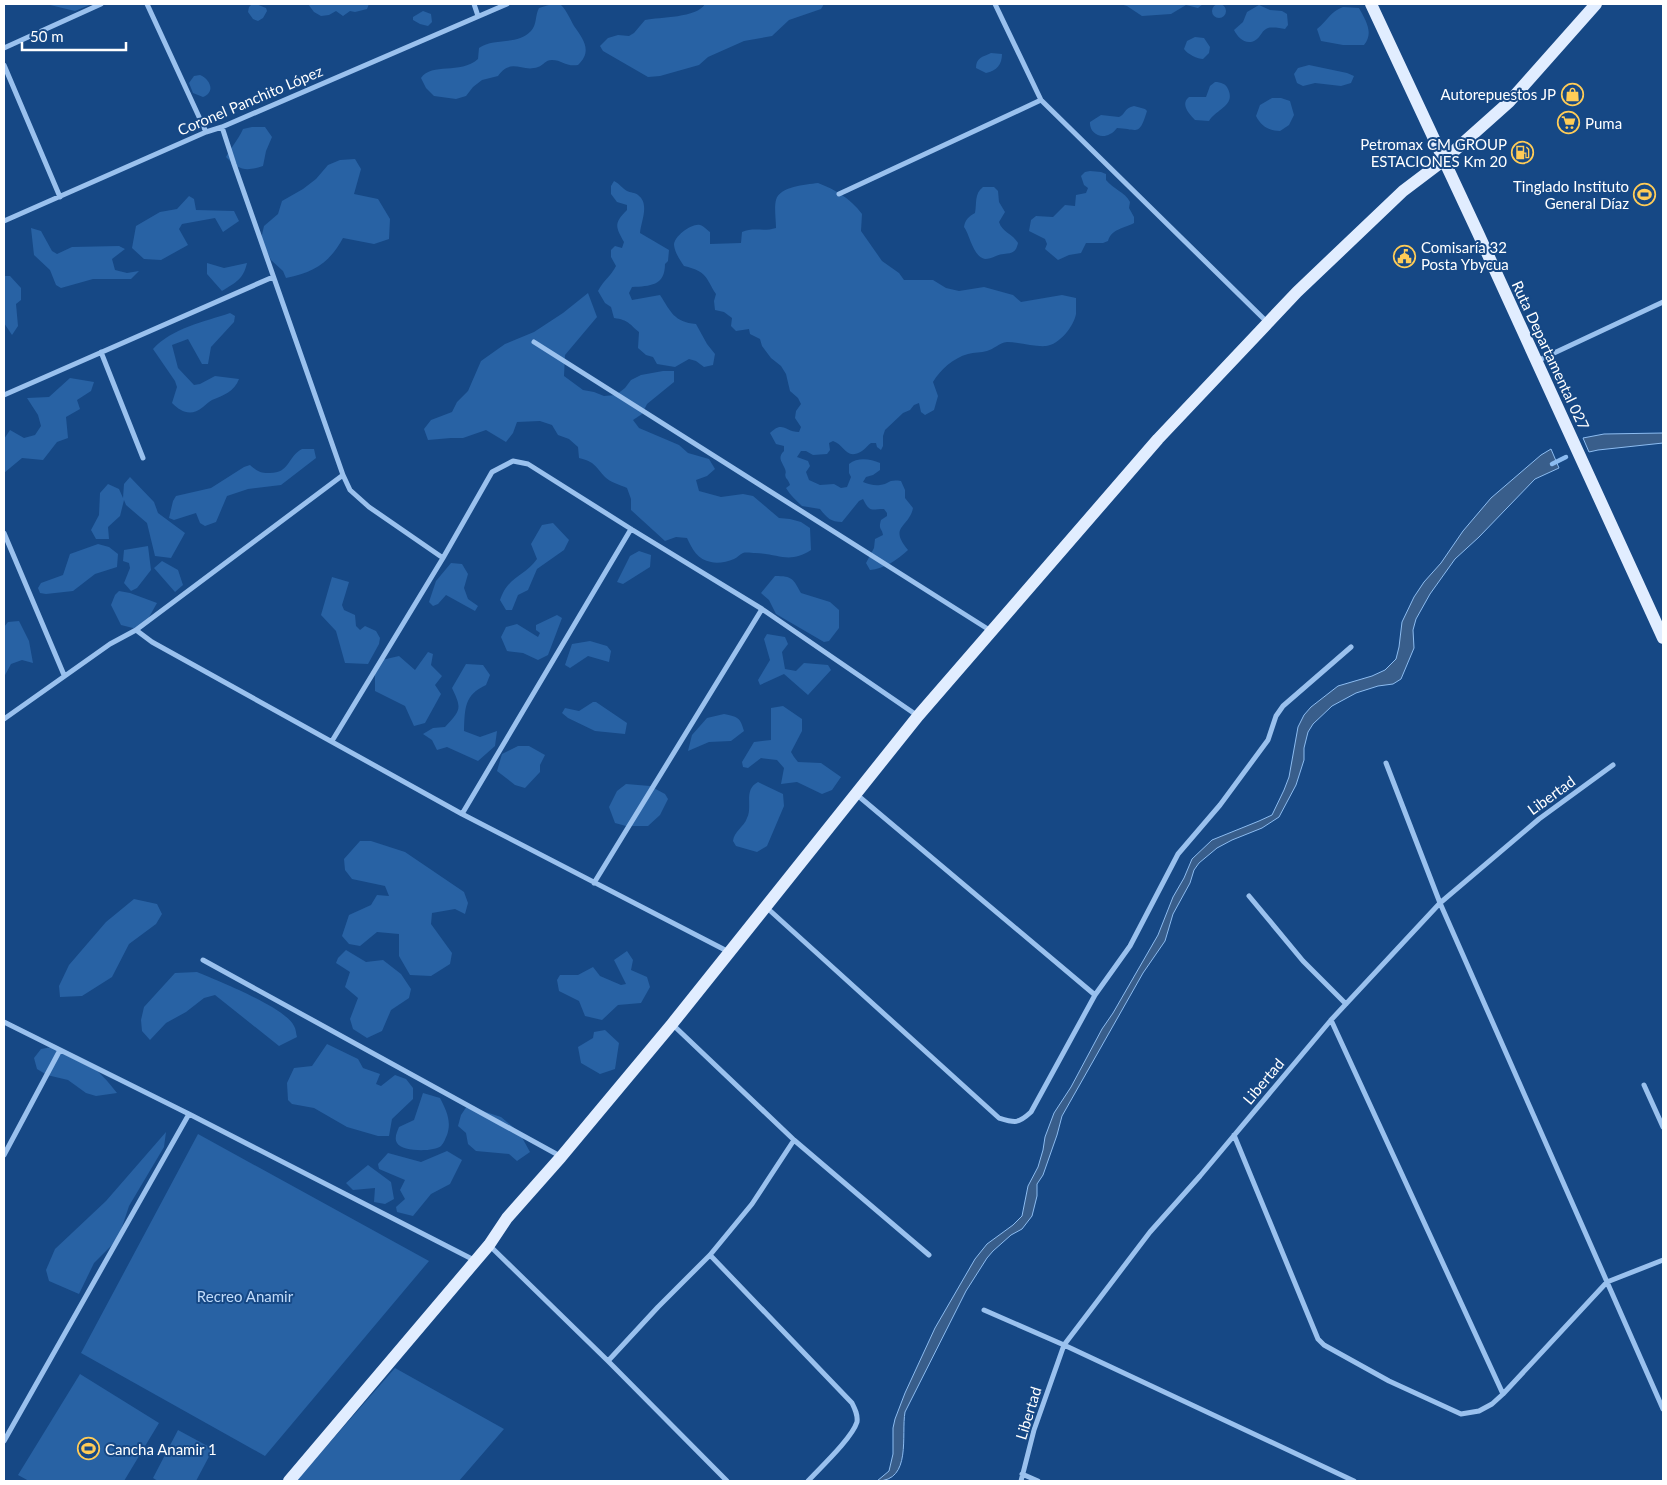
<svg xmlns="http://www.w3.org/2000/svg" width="1667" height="1485" font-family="Lato,sans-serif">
<rect width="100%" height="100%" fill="#164885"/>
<path fill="#2862a4" d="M1212 11a7 7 0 1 1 14 0a7 7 0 1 1-14 0Z
M46 4H92L75 11Z
M256 4 266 8 267 11 263 18 258 21 253 19 248 12 249 7 252 4Z
M308 4H369L367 9 355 12 350 11 343 16 336 11 329 15 321 16 314 12Z
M552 4 561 5C567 11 570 19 574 26 583 39 593 51 578 65 566 67 562 60 552 60 545 60 544 65 538 67 522 73 511 57 498 76L482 80 473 87 466 96 456 99 434 96 426 88 421 78C432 62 460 75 478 59L479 48C494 37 517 46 531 31 537 25 535 15 539 8Z
M705 4H824L821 9 789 20 772 36 744 41 708 57 699 65 660 76 648 77 603 51 600 46 608 38 618 35 629 36 634 33 645 20C660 17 697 18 705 4Z
M1120 4H1203L1198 8 1186 5 1171 14 1142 16 1127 6Z
M1259 5 1270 10 1282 11 1287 14 1288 25 1285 29C1280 28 1273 27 1268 28 1262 30 1261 36 1257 39 1247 47 1238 38 1234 30L1243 22 1247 12Z
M1343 7 1359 8C1366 21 1374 33 1364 45H1343L1321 41 1317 29C1328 20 1330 12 1343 7Z
M423 11 431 14 432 22 428 26 420 24 413 20V17Z
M1195 37 1204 38 1210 47 1209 53 1203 59C1198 59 1187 54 1184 49L1187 41Z
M991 53 1002 54C1002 64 997 71 986 73L976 68C976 58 982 57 991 53Z
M1309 65 1347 73 1354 76 1351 83 1341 86 1315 83 1303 86 1297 83 1294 74 1298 68Z
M200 75C210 79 216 92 203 97L193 93 189 83 194 76Z
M1215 82C1221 82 1226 84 1228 89 1236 106 1216 109 1209 121L1195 120C1189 114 1180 104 1189 97H1206L1210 86Z
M1272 98H1281L1290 101 1294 115 1289 125 1280 131C1269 131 1261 126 1256 116L1260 105Z
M1134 106 1145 109 1147 111C1139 137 1138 129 1117 128 1115 130 1113 133 1110 134 1100 140 1089 132 1090 122L1101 115 1119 117C1125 115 1124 108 1134 106Z
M252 127H265L272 137 266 151 263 166C245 172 239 170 226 157 232 146 238 140 243 129Z
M355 159 361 169 354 194 378 199 390 219 389 239 374 244 343 238C329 263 315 272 286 278L283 271 271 260 261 239 264 226 278 214 282 201 303 189 316 179 328 165 340 160Z
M1090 171 1101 172 1106 174V180C1113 189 1125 192 1130 202L1129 208 1134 217V223C1125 228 1111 229 1108 241L1103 243H1086L1081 253 1069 255 1058 260 1045 249 1047 244 1045 239 1029 231 1031 220 1036 216 1053 217 1065 205 1075 206 1076 195 1086 193 1088 188 1084 185 1081 176 1085 172Z
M614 181C620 184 623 189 627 191 630 193 635 192 638 195 650 204 641 221 640 233L669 250 668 261 665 264C665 286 650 286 632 287L629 293 632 300 660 295C671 312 674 322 696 324L707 344 715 354 713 365 704 367 696 361 689 359 675 367 657 364 653 357 646 355 638 348 639 332C629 324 629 320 614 318L611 307 605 303 598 291C603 281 611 276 616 266L611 257V250L615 246 622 248 624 242C616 227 613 224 627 210V205L617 202 611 194V186Z
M818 183C836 190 850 198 862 214L861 231 882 261 899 273 904 280H933L946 288 959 291 984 287 1013 295 1021 302 1062 295 1076 298C1076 303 1076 309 1076 314 1074 326 1059 345 1046 346 1035 347 1020 342 1007 342 999 343 994 349 987 351 981 353 974 352 968 354 953 358 940 370 933 382L938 396 934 410 925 415 921 412 919 403 914 405 910 410 903 413 885 430 883 436V446L881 450 877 447 876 443H871C868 445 865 449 862 451 846 461 845 445 833 441L829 443 830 450 827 454 813 455 806 451H801L797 457 808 461 810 466 806 472 809 480 820 485 834 484 841 488 847 487 851 477 849 473V464C858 457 870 459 880 463V470L873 475 866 477 863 482C868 484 875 486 880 485 890 484 887 479 901 481L905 490V498L913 508C909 528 888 526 908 550 897 560 884 569 870 570L866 563 874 548 875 539 883 535C882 528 878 530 881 520L887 516V513L884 509C871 509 870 513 863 499L859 501 842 522C831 522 827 518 820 509L802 506C796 500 790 495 786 488L790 485C789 482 788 480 786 478 784 472 787 475 785 469 782 461 777 458 784 451V446L776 444 770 433C783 420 785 432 799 432L801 427 795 418 796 411 801 404 798 398 790 391 786 374 781 366 771 358 762 346 760 339 750 334 749 329 736 331 731 326 732 318 724 312 715 310 714 301 716 294C705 277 708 272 684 266 680 260 675 253 674 245 674 236 692 223 700 225 704 226 707 230 710 232V244L741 243 742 232C753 227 764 232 776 228 776 220 774 207 776 200 780 186 805 185 818 183Z
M983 187H994L998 191 999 202 1005 212 999 222C1002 232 1013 234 1018 243 1016 252 1013 253 1004 254 998 254 992 259 985 259 973 257 970 235 964 227 965 220 969 216 975 213 977 203 974 194 983 187Z
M189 196 194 199 196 210 234 211 239 221 223 232 215 218 182 224 179 229 188 245 161 260 144 259 132 248 136 226 160 212 177 209Z
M31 228 41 231 52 251 57 254 72 247 119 246 125 249 112 259 115 270 127 273 139 271 131 279H93L61 288 56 285 50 270 34 255Z
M207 263 224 268 247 263C243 280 236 282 222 291L207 274Z
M4 276H10L21 288V300L16 304 18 326 12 335 4 323Z
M588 293 597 317 565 355 564 376 583 390 594 392 604 396 616 395 625 388 631 380 641 375 663 371H674V382L647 404 642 414 633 420 639 428 679 445 688 453 709 459 715 469 707 476 696 480 699 491 721 497 743 494 753 496 779 518 790 519 801 522 810 528 811 550C790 564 778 554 755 553 752 553 746 552 743 553 740 554 737 558 734 559 727 562 717 564 711 562 698 560 692 549 687 538L676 537 665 541 631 510V499L627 488C620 485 610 482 605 477 595 466 595 462 579 458L578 447 569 439 558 435 552 425 540 421 517 422 513 433 506 442 486 430 463 438H451L428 440 424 429 431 420 452 412 457 402 468 391 481 361 505 344 534 332 563 313Z
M230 313 235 316 234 322 211 347 208 364H202L188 339 172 345 178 368 194 385 200 384 215 376 239 379C234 392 224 395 212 400 208 402 206 405 203 407 191 417 181 412 172 403L177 387 175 381 153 349C172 328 204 322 230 313Z
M70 378 94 382 91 391 77 400 80 409 66 417 68 438 57 442 43 460 22 458 4 473V439L10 430 24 438 35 435 41 426 38 415 27 398 49 397Z
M302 449H314L316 458 281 485 248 489 227 496 216 522 205 526 200 523 196 513 174 520 169 518 173 501 176 496 211 488 244 467 250 465C257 471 260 473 268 473 290 474 287 457 302 449Z
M130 477 154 502 158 513 185 533 171 558 155 556 147 523 126 505 124 500 120 516 108 527 109 539H96L91 530 99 515 100 493 108 484 119 489 123 498 124 484Z
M553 523 569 540 564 550 537 569 528 590 518 595 512 610H506L500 600C508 576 524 577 537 559L531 544 542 525Z
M98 544 109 547 118 554 117 567 95 574 73 591 46 594 40 593 38 588 41 583 63 575 70 554Z
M148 546 151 570 137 588 131 591 124 583 130 568 129 563 123 561 124 550Z
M639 551 651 555 650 567 623 584 617 582 630 556Z
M162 561 178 570 183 585 175 592 154 568Z
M451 563 462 564 468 574 464 588 468 599 478 606 475 611 446 595 438 604 433 606 429 602 436 581Z
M775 576C793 576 793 579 801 593L830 602 839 610V628L829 641 824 642 776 614 769 600 761 593Z
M332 577 349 582 342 605 344 610 355 615 356 626 360 630 365 626 376 631 380 638 379 644 368 664 345 663 336 631 321 615Z
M119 591 130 593 157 603 143 628 137 629 121 625 111 605 115 595Z
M557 615 562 618 548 655 538 660 523 653 507 651 501 637 506 627 517 624 538 637 540 633 536 630V625Z
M19 621 29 641 33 663 22 660 11 664 4 677V627L8 622Z
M767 634 785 637 788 644 782 652 785 669 796 671 804 663 828 665 831 670 808 695 784 674 760 685 758 680 770 660 764 639Z
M590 641 607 646 611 651 609 662 588 656 570 668 565 665 572 644Z
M428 652 433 654 431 665 442 676 435 685 441 694 425 723 414 726 405 706 375 691V669L382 660 399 656 415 670Z
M466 664 483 665 490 675 486 685C464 695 465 708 464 731L480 737 497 731 495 746 478 761 447 747 437 750 432 740 423 734 433 728 445 727C461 710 462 709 452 688Z
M593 702H596L627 723 625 734 595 731 568 718 562 713 565 708 579 711Z
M783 706 802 719V731L791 752 794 757 798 762 821 763 841 777 832 790 822 794 797 782 781 784 784 768 777 760 761 758 748 768 743 767 742 762 754 742 771 740V708Z
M724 714C738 717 740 717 744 731L731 741 709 742 688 751 692 735 707 718Z
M518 746H529L545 755 540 765V772L525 788 515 785 497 771 502 754Z
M758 782 783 794 784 806 767 846 757 852 736 846 733 841C734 831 744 827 747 818 753 806 743 790 758 782Z
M626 784 650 786 665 794 668 799 660 815 648 826H626L615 823 609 807 617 791Z
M360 841H371L405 852 464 892 468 903 465 914 455 909 432 913 431 924 452 953 450 964 431 976 410 975 399 956V934L377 932 360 946 349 944 342 936 349 915 371 905 377 895 389 896 385 886 352 879 345 870 344 859Z
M134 899 157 904 162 914 156 924 129 944 112 977 82 996 60 997 59 986 69 965 106 922Z
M346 950 366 962 383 960 401 974 411 989 409 998 391 1010 382 1031 367 1038 353 1029 350 1019 358 998 345 987 350 972 336 963 338 958Z
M627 951 633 960 631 970 647 977 650 987 641 1003 618 1005 602 1020 585 1016 579 1001 559 991 557 980 560 975H578L593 967 600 976 621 985 626 984 614 960Z
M197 972C218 981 285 1007 294 1026 296 1029 296 1034 297 1037L279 1046 215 995 204 998 186 1012 166 1023 150 1040 142 1031 141 1020 144 1007 175 973Z
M605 1030 619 1043 615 1069 600 1074 581 1063 578 1047 593 1038 594 1032Z
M327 1044 358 1059 363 1068 380 1074 376 1084 381 1086 395 1075 406 1079 413 1088V1099L392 1119 389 1136H378L347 1127 314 1108 292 1104 288 1100 287 1083 294 1068 312 1066Z
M52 1047C83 1057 98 1068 117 1093L96 1096 86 1093 68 1080 47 1075 37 1069 34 1058 41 1049Z
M423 1093 440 1098C446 1110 452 1121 447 1135 445 1139 444 1143 441 1146 434 1152 402 1152 397 1143 394 1138 397 1132 399 1127L414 1120Z
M467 1106 501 1117 519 1132 530 1152 517 1161 509 1154 476 1151 468 1144 466 1133 458 1126 461 1115Z
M166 1132 164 1147 129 1206 118 1239 94 1263 79 1294 49 1281 46 1270 55 1249 106 1201Z
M198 1134 429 1261 265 1456 81 1353Z
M447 1151 462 1160 450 1184 431 1194 413 1216 397 1212 396 1207 405 1199 400 1190 405 1180 379 1169 378 1164 388 1153 421 1162Z
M368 1165 391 1182 394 1199 385 1204 374 1202 375 1188 353 1190 346 1183Z
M395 1368 504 1429 459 1481H296Z
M80 1374 159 1423 124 1481H29L18 1475Z
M178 1430 213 1449 196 1481H158L153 1478Z"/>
<path fill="#395e8b" stroke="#8cbcf1" d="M1663 433V443L1598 450 1589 452 1583 438 1604 434Z
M1551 449 1559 468 1535 479 1479 537 1455 559 1430 594 1416 619 1413 630 1414 648 1401 679 1393 684 1378 686 1356 693 1332 706 1313 724 1308 732 1304 748V760L1296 785 1279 817 1262 828 1232 840 1217 848 1199 863 1194 870 1190 883 1173 914 1165 941 1143 973 1062 1116 1057 1135 1043 1175 1037 1184V1196L1032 1216 1022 1229 1011 1235 993 1251 987 1258 966 1291 905 1412C901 1435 912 1481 877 1481L889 1471 893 1454V1428L895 1419 905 1393 935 1328 975 1259 987 1244 1013 1225 1022 1216 1028 1186 1038 1167 1043 1150 1045 1137 1054 1113 1071 1087 1102 1029 1113 1013 1158 935 1173 897 1184 878 1192 859 1212 840 1259 821 1272 815 1284 790 1289 777 1298 727 1304 715 1311 707 1338 686 1372 676 1385 670 1396 659 1399 647 1402 622 1414 597 1424 582 1441 563 1463 531 1491 498 1541 455Z"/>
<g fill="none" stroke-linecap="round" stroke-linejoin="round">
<path stroke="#8cbcf1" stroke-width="4.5" d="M1552 464 1566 457"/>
<path stroke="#9ac1ee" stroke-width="5" d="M147 4 206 132
M474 4 478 16
M995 4 1041 100 1267 322
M4 48 101 4
M4 65 60 197
M222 127 234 164 343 475 350 490 369 507 443 558
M839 194 1041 100
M4 221 206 132 222 127 507 4
M534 342 991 631
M101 352 143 458
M1537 361 1663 302
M4 395 273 277
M4 533 64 675
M136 630 343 475
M4 719 110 644 136 630 152 642 462 814 729 952
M332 741 443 558 492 472 513 461 528 464 631 529 762 609 918 716
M1386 763 1440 903 1663 1409
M856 794 1095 995
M462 814 631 529
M594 883 762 609
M1249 896 1303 961 1346 1004
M766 907 999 1118C1015 1123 1018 1124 1031 1112L1095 995 1130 946 1178 854 1220 805 1268 740 1276 716 1283 706 1351 647
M203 960 560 1156
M1331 1020 1503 1394
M4 1022 189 1114 474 1260
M1644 1085 1663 1127
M1234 1135 1318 1339 1324 1345 1389 1381 1461 1414 1479 1411 1492 1404 1503 1394 1607 1282 1663 1260
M794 1140 929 1255
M4 1155 60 1050
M489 1245 608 1361 727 1481
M710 1255 852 1403C855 1409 858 1415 857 1422 852 1438 821 1467 808 1481
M984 1310 1064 1345 1354 1481
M608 1361 658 1307 710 1255 752 1204 794 1140 672 1024
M4 1441 189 1114
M1022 1474 1038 1481
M1021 1481 1034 1430 1064 1345 1150 1232 1200 1176 1331 1020 1440 903 1539 819 1613 765"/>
<path stroke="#e1edff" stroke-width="12" d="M1371 4 1478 233 1663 638
M289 1481 489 1245 507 1218 561 1157 672 1024 918 716 1158 439 1297 292 1403 191 1444 160 1509 102 1596 4"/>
</g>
<defs>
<symbol id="shop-ring" viewBox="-11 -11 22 22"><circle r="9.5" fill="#164885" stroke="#ffcc57" stroke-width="1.5"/><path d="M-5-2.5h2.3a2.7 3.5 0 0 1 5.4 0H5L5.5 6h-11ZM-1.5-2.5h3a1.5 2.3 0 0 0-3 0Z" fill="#ffcc57"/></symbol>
<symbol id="supermarket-ring" viewBox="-11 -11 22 22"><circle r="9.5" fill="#164885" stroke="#ffcc57" stroke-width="1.5"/><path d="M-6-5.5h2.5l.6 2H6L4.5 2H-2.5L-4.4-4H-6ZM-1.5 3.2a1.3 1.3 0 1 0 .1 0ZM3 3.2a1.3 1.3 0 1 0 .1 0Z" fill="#ffcc57"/></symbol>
<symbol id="fuel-ring" viewBox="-11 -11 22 22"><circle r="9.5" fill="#164885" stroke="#ffcc57" stroke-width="1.5"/><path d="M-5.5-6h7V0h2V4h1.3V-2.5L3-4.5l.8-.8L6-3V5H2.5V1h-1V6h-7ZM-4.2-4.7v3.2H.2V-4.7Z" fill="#ffcc57"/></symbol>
<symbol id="stadium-ring" viewBox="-11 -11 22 22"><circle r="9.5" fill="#164885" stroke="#ffcc57" stroke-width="1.5"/><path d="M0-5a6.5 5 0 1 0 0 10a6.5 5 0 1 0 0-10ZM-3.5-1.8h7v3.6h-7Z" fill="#ffcc57"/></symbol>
<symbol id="civic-ring" viewBox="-11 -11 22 22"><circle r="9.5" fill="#164885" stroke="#ffcc57" stroke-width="1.5"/><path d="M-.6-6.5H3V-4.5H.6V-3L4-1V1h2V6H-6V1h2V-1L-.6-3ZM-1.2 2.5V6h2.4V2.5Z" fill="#ffcc57"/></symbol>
</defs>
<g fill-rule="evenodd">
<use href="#shop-ring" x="1560" y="82" width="25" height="25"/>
<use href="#supermarket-ring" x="1556" y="110" width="25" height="25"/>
<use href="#fuel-ring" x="1510" y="140" width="25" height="25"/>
<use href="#stadium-ring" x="1632" y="182" width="25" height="25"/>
<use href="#civic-ring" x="1392" y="244" width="25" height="25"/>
<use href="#stadium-ring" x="76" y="1436" width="25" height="25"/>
</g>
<g text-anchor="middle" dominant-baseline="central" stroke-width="4" stroke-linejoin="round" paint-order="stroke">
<g font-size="15" fill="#fff" stroke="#164885" text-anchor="end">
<text x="1556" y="94">Autorepuestos JP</text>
<text x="1585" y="123" text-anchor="start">Puma</text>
<text x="1507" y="144">Petromax CM GROUP<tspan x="1507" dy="17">ESTACIONES Km 20</tspan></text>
<text x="1629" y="186">Tinglado Instituto<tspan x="1629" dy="17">General Díaz</tspan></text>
<text x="1421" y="247" text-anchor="start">Comisaría 32<tspan x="1421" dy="17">Posta Ybycua</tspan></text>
<text x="105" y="1449" text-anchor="start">Cancha Anamir 1</text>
</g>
<g font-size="15" fill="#fff" stroke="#164885">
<text transform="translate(250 100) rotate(-23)">Coronel Panchito López</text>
<text transform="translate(1551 355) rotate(65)">Ruta Departamental 027</text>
<text transform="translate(1551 795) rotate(-36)">Libertad</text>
<text transform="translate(1263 1081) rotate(-50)">Libertad</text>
<text transform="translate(1028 1413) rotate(-73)">Libertad</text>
</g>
<g font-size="15" fill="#c0dbfa" stroke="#164885">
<text x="245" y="1296">Recreo Anamir</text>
</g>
</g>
<rect width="1667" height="1485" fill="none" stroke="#ffffff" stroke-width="10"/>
<path d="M22 42v8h104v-8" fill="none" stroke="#ffffff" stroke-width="2.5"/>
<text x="30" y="42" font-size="15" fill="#ffffff" stroke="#164885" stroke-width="4" paint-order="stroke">50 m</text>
</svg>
